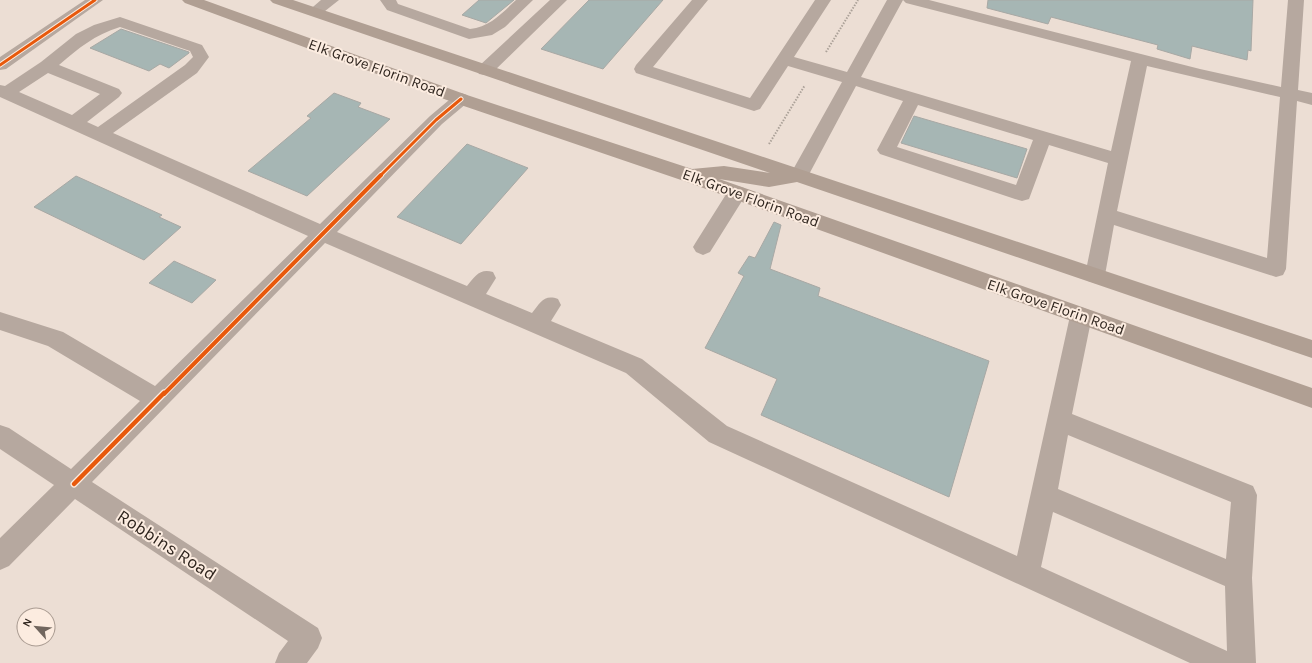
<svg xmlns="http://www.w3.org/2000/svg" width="1312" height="663" font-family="Karla,sans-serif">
<rect width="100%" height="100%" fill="#ecded4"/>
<path fill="#a6b6b4" stroke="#a8a8a4" d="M479 0H514L486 23 462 15Z
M589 0H663L603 69 541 49Z
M988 0H1253L1251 51 1248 50 1247 60 1192 46 1190 59 1157 49 1158 45 1051 17 1048 24 987 8Z
M121 29 189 52V53L169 68 160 64 149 71 90 48Z
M334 93 361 103 358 107 390 119 307 196 248 171 311 118 307 116Z
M914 116 1027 149 1017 178 901 143Z
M467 144 528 168 461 244 397 217Z
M76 176 162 215 159 217 181 227 144 260 34 207Z
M774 222 781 225 770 269 820 288 818 296 989 361 949 497 761 415 777 379 705 348 744 276 738 273 749 256 755 258Z
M174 261 216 280 192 303 149 283Z"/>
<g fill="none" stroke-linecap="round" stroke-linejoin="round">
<path stroke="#aba198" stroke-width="2" stroke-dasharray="1.5 1.5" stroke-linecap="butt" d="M826 52 858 0
M769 144 805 85"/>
<path fill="#b6a89f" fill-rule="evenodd" d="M85 0H103L6 69 0 70V57Z
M321 0H339L320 15H310L307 12Z
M380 0H396L398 4 470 29C490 27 502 13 516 0H533L505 27 492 35 469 39 387 10Z
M550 0H567L491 74 485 75 479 74 477 70 479 66Z
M692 0H708L653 67 750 98 815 0H831L794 57 847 72 887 0H903L861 77 1111 151 1131 61 906 3 903 0H929L1200 69 1281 87 1288 0H1304L1298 90 1312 93V105L1297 101 1286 269 1283 275 1276 277 1114 225 1105 275 1102 281 1095 283 1088 281 1085 275 1108 163 1049 145 1029 199 1022 201 1015 199 880 154 877 150 903 101 856 86 806 180 799 182 792 180 790 175 842 82 788 66 760 109 754 111 636 73 634 69 636 65ZM1147 66 1280 97 1267 258 1117 211ZM918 105 1033 140 1016 185 897 147Z
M120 17 202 45 209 57 197 73 113 133 320 224 430 116 455 95 461 93 467 95 470 99 467 103 442 124 337 232 467 286C475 276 480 268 493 272L496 278 486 294 532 313C540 303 544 294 558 299L561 305 551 321 642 359 727 426 1017 556 1070 316 1073 310 1081 307 1089 310 1092 316 1072 414 1253 486 1257 495 1252 578 1256 663H1190L709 442 626 373 325 243 92 482 318 628 322 638 318 648 307 663H275L279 653 288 641 75 499 9 566 0 570V538L54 485 0 449V425L9 428 71 469 140 401 48 346 0 330V312L63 332 155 386 308 236 0 97V85L5 86 41 62 76 34 94 25ZM120 27 190 51 193 57 185 65 98 127 87 122 119 97 122 93 119 89 59 65C79 48 94 35 120 27ZM48 73 100 94 72 115 19 92ZM1068 435 1231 502 1226 559 1058 489ZM1053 512 1225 586 1227 651 1041 567Z
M737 186 744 188 747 193 710 252 703 255 696 252 693 247 696 242 730 188Z"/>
<path fill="#b09f93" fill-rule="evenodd" d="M182 0H204L467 95 692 169 724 166 770 173 273 3 270 0H293L1312 340V358L797 182 769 187 719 179 1312 388V408L684 181 455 103 185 3Z"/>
<defs>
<path id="cycleway-far2" d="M0 65 95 0
M380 176 436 120 461 99"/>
<path id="cycleway-far1" d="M164 394 381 175"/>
<path id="cycleway" d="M74 484 164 393"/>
</defs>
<use href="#cycleway-far2" stroke="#fcece0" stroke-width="5"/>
<use href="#cycleway-far1" stroke="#fcece0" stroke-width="6"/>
<use href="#cycleway" stroke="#fcece0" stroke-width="7"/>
<use href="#cycleway-far2" stroke="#e8590c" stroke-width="3"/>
<use href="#cycleway-far1" stroke="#e8590c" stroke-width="4"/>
<use href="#cycleway" stroke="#e8590c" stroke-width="4.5"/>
</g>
<g text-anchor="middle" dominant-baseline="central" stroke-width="4" stroke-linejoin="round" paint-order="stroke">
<g font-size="15" fill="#2f251e" stroke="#fcece0">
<text transform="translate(377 68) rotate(20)">Elk Grove Florin Road</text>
<text transform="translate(751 198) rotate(20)">Elk Grove Florin Road</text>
<text transform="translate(1056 307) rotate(19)">Elk Grove Florin Road</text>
</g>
<g font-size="18" fill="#2f251e" stroke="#fcece0">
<text transform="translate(167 545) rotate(33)">Robbins Road</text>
</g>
</g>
<g transform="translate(36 627) rotate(297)"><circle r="19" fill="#fcece0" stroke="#aa9c92"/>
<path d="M0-3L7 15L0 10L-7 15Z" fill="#71665e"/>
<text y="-6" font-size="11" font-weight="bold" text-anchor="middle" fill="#2f251e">N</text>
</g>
</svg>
